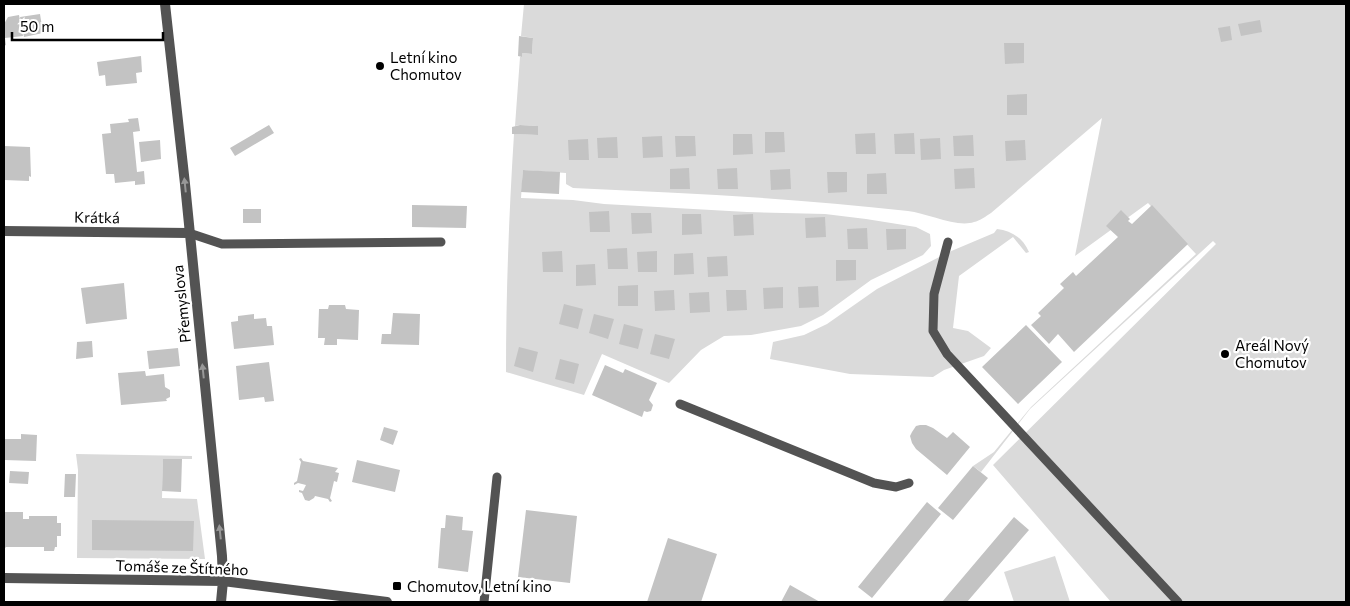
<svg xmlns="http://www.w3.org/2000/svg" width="1350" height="606" font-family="Commissioner,sans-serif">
<rect width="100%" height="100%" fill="#fff"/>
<path fill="#dadada" d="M524 4H1346V602H1111L993 465 1216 244 1213 241 1030 409 981 472 973 466 994 452 1031 407 1196 254 1148 203 1075 256 1102 118 991 213C986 216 980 221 974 222 957 228 927 213 908 211 796 198 685 193 573 188L566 184V173L523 170 521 198 573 200 604 204 747 212 825 214 866 219 916 227 930 234 931 246 923 255 871 280 823 315 801 326 751 335 724 336 701 350 669 383 602 354 584 395 506 372C506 292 509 213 514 134L538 135V126L520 125 515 126 520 57H522V53L532 54 533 38 521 36Z
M997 229C1012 231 1023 238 1029 252L1026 253 1013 237 959 276 953 328 968 331 991 348 984 356 944 370 933 377 850 374 770 359 773 342 804 335 827 324 877 289 949 252 994 233Z
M76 454 192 456V459H163L162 498 197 499 205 559 77 558 78 470Z
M1055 556 1070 602H1014L1004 572Z"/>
<path fill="#c3c3c3" d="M40 14 43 33 24 37 20 17Z
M19 15 23 36 5 38 6 45 4 46V24L8 17Z
M1260 20 1262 32 1241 36 1238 24Z
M1230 26 1232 40 1221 42 1218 28Z
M519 36 533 38 532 54 522 53V57L518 56Z
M1004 43H1024V63L1005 64Z
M141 56 142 72 136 73 137 83 106 86 105 75 99 76 97 62Z
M1027 94V115H1007V95Z
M138 118 140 131 133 132 137 172 144 171 145 184 135 185V181L115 183 114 174H106L102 134 111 133 110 124 129 122 128 119Z
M269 125 274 133 235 156 230 148Z
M520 125 538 126V135L512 134V127Z
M765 132H784L785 152 765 153Z
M875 133 876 154H856L855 134Z
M914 133 915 154H895L894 134Z
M733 134H752L753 154 733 155Z
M973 135 974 156H954L953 136Z
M662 136 663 157 643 158 642 137Z
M675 136H695L696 156 676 157Z
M617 137 618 158H598L597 138Z
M940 138 941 159 921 160 920 139Z
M588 139 589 160H569L568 140Z
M160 140 161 159 141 162 139 142Z
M1025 140 1026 160 1006 161 1005 141Z
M4 146 30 147 31 177 29 176V181L4 180Z
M689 168 690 189H670V169Z
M737 168 738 189H718L717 169Z
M974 168 975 188 955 189 954 169Z
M790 169 791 189 771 190 770 170Z
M523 170 560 172 559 194 521 192Z
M827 172H847V192L828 193Z
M886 173 887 194H867V174Z
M412 205 467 206 466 228 412 227Z
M1152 205 1188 244 1074 352 1058 334 1049 344 1031 325 1041 316 1038 313 1064 288 1060 284 1073 272 1076 276 1118 237 1106 226 1121 210 1130 219 1128 221 1132 224Z
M243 209H261V223H243Z
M609 211 610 232H590L589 212Z
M631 213H651L652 233 632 234Z
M682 214H701L702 234 682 235Z
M753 214 754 235 734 236 733 215Z
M825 217 826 237 806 238 805 218Z
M867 228 868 249H848L847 229Z
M886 229H906V249L887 250Z
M627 248 628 269H608L607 249Z
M562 251 563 272H543L542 252Z
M657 251V272H638L637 252Z
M693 253 694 274 674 275V254Z
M727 256 728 276 708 277 707 257Z
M836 260H856V280L836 281Z
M595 264 596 285 576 286V265Z
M124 283 127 319 86 324 81 288Z
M638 285V306H618V286Z
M818 286 819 307 799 308 798 287Z
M783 287V308L764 309 763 288Z
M674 290 675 310 655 311 654 291Z
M726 290H746L747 310 727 311Z
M709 292 710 312 690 313 689 293Z
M564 304 583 309 578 329 559 324Z
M329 305H345L346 309 359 310 358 340 337 339V345H324L325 338H318L319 309H328Z
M393 313 420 314 419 345 381 344 382 334H391Z
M254 314V319L266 318 267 326H272L274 345 234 349 231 322 238 321V316Z
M594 314 614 319 608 339 589 333Z
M624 324 643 329 638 349 619 344Z
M1026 325 1062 362 1018 404 982 367Z
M655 334 675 339 669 359 650 354Z
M92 341 93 357 76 359 77 342Z
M519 347 538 352 533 372 514 366Z
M178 348 180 366 149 369 147 351Z
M560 359 579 364 574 384 555 379Z
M269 362 274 401 265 402 264 397 239 400 236 366Z
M605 365 623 373 625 369 657 383 649 400 653 405 651 411 647 412 644 411 642 417 592 395Z
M145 371 146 376 164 374 165 387 170 390V397L166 399 167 401 121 405 118 373Z
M920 425H926L933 428 947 438 953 432 970 447 947 475 916 449 912 443 910 436 912 432 916 426Z
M384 427 398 431 393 445 380 440Z
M21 434 37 435 36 461 4 460V439H21Z
M301 458 303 461 338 468 335 472 339 473 337 482 334 481 330 498 332 501 330 502 328 499 315 496 314 498 309 501 305 500 302 493 299 492V490L303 491 306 485 298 483 294 485V483L297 481 301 462 299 459Z
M163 459H182L181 492 162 491Z
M357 460 400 470 395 492 352 482Z
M973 466 988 478 953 520 938 508Z
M10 471 29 472 28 484 9 483Z
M65 474H76L75 497H64Z
M927 502 941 514 872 598 858 587Z
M526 510 577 516 570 583 518 577Z
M4 512H23V519H29V516H57V523H61V536H57V547H55L54 551H44V547H6L4 549Z
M446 515 463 517 462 530 473 531 468 572 438 568 441 528H445Z
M1014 517 1029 530 1022 538 967 602H942Z
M92 520 194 521 193 551 92 550Z
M668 538 717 554 701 602H647Z
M790 585 820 602H781Z"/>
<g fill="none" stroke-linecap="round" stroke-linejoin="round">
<path stroke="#535353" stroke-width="9" d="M189 233 222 244 441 242
M948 242 934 294 933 331 947 354 1178 602
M680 404 874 483 896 487 909 483
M484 602 497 477"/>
<path stroke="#535353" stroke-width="10" d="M165 4 185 184 222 556 223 581 221 602
M4 231 189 233
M4 578 223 581 387 602"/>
</g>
<defs><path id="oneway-solid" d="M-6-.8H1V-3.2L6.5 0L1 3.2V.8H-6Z" transform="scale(1.25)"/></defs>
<g fill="#989898">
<use href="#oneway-solid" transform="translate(185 185) rotate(-96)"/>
<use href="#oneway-solid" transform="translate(203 371) rotate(-96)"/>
<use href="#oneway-solid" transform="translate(220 532) rotate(-96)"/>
</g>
<g fill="#000" stroke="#fff" stroke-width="2">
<circle cx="380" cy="66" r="5"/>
<circle cx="1225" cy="354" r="5"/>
<rect x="392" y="581" width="10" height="10" rx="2.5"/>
</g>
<g text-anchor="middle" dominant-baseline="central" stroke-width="4.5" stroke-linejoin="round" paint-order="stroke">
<g font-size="15" fill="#000" stroke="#fff" text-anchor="start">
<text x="390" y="57">Letní kino<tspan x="390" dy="17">Chomutov</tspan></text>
<text x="1235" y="345">Areál Nový<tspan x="1235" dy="17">Chomutov</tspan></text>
<text x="407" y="586">Chomutov, Letní kino</text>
</g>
<g font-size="15" fill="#000" stroke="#fff">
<text transform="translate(97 217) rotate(1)">Krátká</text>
<text transform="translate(181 304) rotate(-96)">Přemyslova</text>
<text transform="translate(182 567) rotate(2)">Tomáše ze Štítného</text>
</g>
</g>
<rect width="1350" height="606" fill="none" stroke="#000000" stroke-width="10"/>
<path d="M12 32v8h151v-8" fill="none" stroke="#000000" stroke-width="2.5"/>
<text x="20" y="32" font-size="15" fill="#000000" stroke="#ffffff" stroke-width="4" paint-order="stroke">50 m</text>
</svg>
